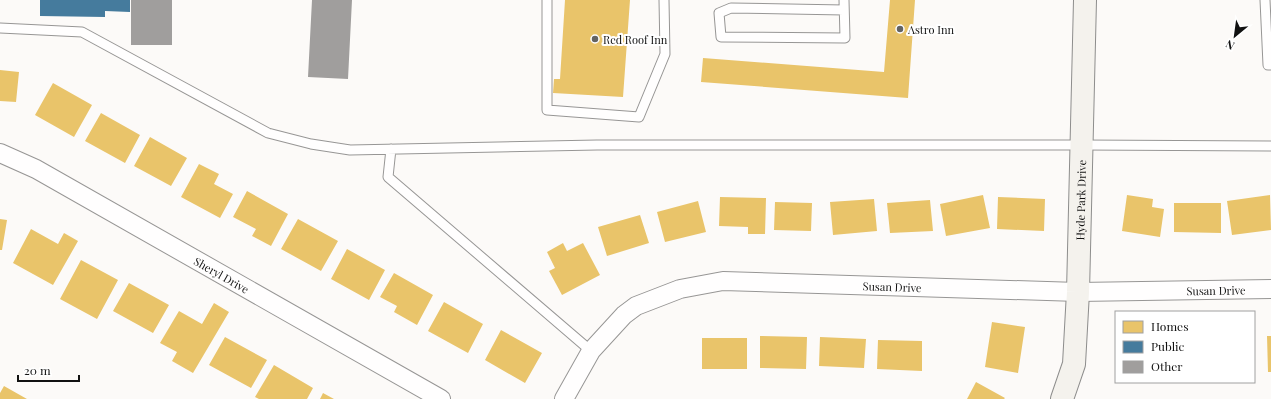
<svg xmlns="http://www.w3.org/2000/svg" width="1271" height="399" font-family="'Playfair Display',serif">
<rect width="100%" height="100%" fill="#fcfaf8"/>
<path fill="#e9c46a" d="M565 0H630L623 97 553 93 554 79H560Z
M890 0H915L908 98 701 82 703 58 884 72Z
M0 70 19 72 16 102 0 101Z
M53 83 92 105 74 137 35 115Z
M101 113 140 135 125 163 85 141Z
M150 137 187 158 171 186 134 166Z
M199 164 219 174 214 184 233 194 220 218 181 197Z
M247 191 288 214 271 246 252 236 256 229 233 217Z
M983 195 990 228 946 236 940 204Z
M1127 195 1153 199 1152 207 1164 209 1160 237 1122 231Z
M1270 195 1271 230 1232 235 1227 201Z
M720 197 766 198 765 234H748V227L719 226Z
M998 197 1045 199 1044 231 997 229Z
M874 199 877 231 833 235 830 202Z
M930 200 933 231 890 233 887 203Z
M698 201 706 232 665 242 657 212Z
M775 202 812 203 811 231 774 230Z
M1174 203H1221V233L1174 232Z
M640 215 649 243 607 256 598 227Z
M0 219 7 220 2 250H0Z
M298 219 338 241 321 271 281 249Z
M31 229 58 244 64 233 78 241 53 285 13 263Z
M563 243 567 251 583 243 600 275 562 295 549 271 555 268 547 252Z
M347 249 385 270 369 300 331 279Z
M81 260 118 280 97 319 60 299Z
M394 273 433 295 417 325 394 312 397 306 380 297Z
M129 283 169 305 153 333 113 311Z
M444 302 483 324 468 353 428 331Z
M214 303 229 312 193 373 172 361 177 352 160 343 179 311 202 324Z
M992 322 1025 327 1018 373 985 367Z
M501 330 542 353 525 383 485 360Z
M760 336 807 337 806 369 760 368Z
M1267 336H1271V372H1268Z
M225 337 267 360 251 388 209 365Z
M820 337 866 339 864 368 819 366Z
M702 338H747V369H702Z
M878 340 922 341V371L877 369Z
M274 365 313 388 307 399H259L255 397Z
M976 382 1005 398 1004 399H967Z
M4 386 27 399H0V393Z
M323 393 334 399H320Z"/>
<path fill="#457b9d" d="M40 0H130V12L105 11V17L40 16Z"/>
<path fill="#a09e9d" d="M131 0H172V45H131Z
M312 0H352L348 79 308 77Z"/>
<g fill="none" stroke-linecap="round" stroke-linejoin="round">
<defs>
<path id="lane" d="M547 0V110L639 117 665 54 664 0
M844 0 845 38 721 37 719 13 731 8 844 10
M1265 0 1268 65H1271
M0 28 82 32 268 133 311 144 350 150 597 145H1082L1271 146
M391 149 388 177 591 351"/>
<g id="street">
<path id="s1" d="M0 153 36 169 441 399"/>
<path id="s2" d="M564 399 591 351 624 315 636 306 680 289 723 281 1078 292 1271 289"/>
</g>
<g id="secondary">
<path id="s3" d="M1062 399 1074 364 1078 292 1085 0"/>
</g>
</defs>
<use href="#lane" stroke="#979695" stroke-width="11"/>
<use href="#street" stroke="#979695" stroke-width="20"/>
<use href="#secondary" stroke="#8d8d8c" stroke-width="24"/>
<use href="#lane" stroke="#fffefe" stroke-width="9"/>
<use href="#street" stroke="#fffefe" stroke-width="18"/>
<use href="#secondary" stroke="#f4f2ed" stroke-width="22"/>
</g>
<g fill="#636362" stroke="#fff" stroke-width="1.5">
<circle cx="900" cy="29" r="4"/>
<circle cx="595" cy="39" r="4"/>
</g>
<g text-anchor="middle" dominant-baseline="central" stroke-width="4" stroke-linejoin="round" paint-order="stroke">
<g font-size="11" fill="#111" stroke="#fff" text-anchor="start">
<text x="908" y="29">Astro Inn</text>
<text x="603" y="39">Red Roof Inn</text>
</g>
<g font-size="11" fill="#111" stroke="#fff">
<text stroke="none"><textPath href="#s3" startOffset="201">Hyde Park Drive</textPath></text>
<text stroke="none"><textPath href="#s1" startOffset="253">Sheryl Drive</textPath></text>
<text stroke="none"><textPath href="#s2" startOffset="379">Susan Drive</textPath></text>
<text stroke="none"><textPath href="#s2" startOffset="703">Susan Drive</textPath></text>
</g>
</g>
<rect x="1115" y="311" width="140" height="72" fill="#ffffff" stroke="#a0a0a0"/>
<rect x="1123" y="321" width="20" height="12" fill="#e9c46a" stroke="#a0a0a0"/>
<text x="1151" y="331" font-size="12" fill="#111111">Homes</text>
<rect x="1123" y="341" width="20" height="12" fill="#457b9d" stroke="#a0a0a0"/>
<text x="1151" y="351" font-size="12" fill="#111111">Public</text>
<rect x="1123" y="361" width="20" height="12" fill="#a09e9d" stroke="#a0a0a0"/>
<text x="1151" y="371" font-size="12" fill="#111111">Other</text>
<g transform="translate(1235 36) rotate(209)" stroke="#ffffff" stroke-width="3" paint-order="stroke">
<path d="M0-3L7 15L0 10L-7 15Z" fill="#111111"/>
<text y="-6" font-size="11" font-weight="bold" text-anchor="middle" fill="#111111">N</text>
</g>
<path d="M18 375v6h61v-6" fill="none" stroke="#111111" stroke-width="2"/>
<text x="24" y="375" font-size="12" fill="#111111" stroke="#ffffff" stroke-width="3" paint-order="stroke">20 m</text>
</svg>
